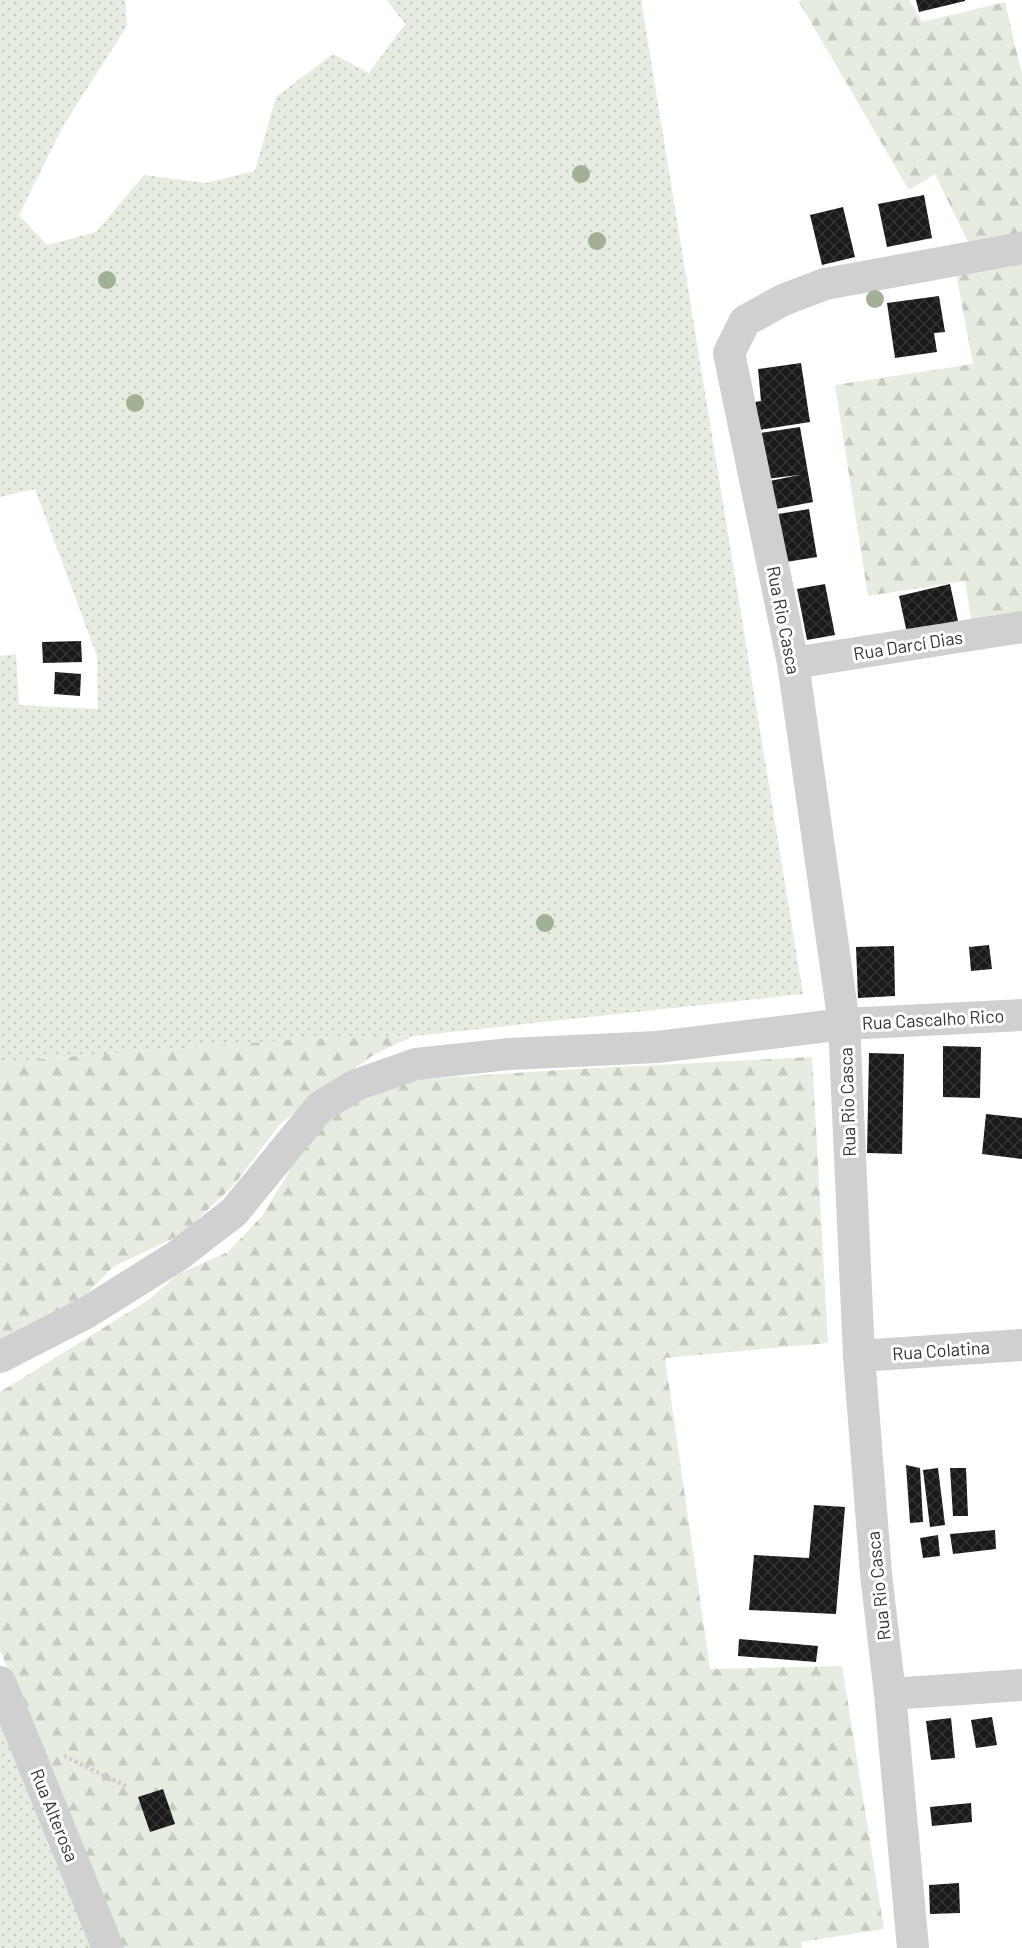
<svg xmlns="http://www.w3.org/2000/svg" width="1022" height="1948" font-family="Barlow,sans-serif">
<defs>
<pattern id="grass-dots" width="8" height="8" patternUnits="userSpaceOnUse" patternTransform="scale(1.5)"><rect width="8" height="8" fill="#e6ecdf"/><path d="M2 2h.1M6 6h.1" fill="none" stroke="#c6cbc0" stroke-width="1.8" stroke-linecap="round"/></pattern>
<pattern id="forest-firs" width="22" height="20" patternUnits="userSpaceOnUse" patternTransform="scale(1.5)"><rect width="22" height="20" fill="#e6ecdf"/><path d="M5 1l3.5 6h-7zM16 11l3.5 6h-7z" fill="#c6cbc0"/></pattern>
<pattern id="building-cross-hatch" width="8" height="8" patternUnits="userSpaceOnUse" patternTransform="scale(1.5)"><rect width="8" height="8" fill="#1a1a1a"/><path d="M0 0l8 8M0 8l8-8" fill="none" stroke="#333"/></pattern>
</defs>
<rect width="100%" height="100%" fill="#fff"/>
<path fill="url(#grass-dots)" d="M0 0H125L127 26 63 126 19 215 47 245 96 232 144 175 205 183 255 171 276 97 333 54 369 73 405 24 387 0H641L803 994 414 1036 302 1039 0 1062V656L16 654 19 705 98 709 97 656 35 489 0 497Z
M0 1717 97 1948H0Z"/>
<path fill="url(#forest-firs)" d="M802 0H909L922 22 1005 2 1022 75V236L971 248 935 174 909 190 799 2Z
M1022 255V618L972 625 965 581 868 596 835 385 973 364 955 268Z
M414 1036 375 1054 330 1085 280 1124 234 1185 182 1234 113 1267 68 1313 0 1348V1062L302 1039Z
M812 1057 828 1343 665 1358 710 1669 842 1666 884 1929 801 1942 802 1948H120L87 1860 0 1650V1392L150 1299 178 1274 228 1252 263 1215 291 1168 333 1112 397 1081 560 1070Z"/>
<path fill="url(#building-cross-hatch)" d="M916 0H965V1L919 12Z
M924 195 932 238 887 247 878 204Z
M843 207 855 257 822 265 810 215Z
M939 296 945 332 934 333 937 352 895 358 887 303Z
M801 363 810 422 759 430 755 402 761 401 758 369Z
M800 427 813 502 771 510 765 482 799 475 766 479 760 433Z
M809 509 817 557 786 562 778 514Z
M825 584 835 635 807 640 797 589Z
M950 584 958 621 907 633 899 596Z
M81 641 82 662 43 663 42 642Z
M55 672 81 674 80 696 54 694Z
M989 945 992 969 971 971 969 947Z
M894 946 895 996 858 998 856 947Z
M943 1046 981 1047 980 1098 943 1097Z
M869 1053 904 1054 902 1154 867 1153Z
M986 1114 1022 1118V1159L982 1154Z
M906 1465 920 1468 923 1522 910 1523Z
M938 1468 945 1525 930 1527 923 1470Z
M950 1468H966L968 1516H953Z
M814 1505 845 1507 836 1614 749 1610 754 1555 809 1558Z
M995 1530 996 1549 953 1554 950 1534Z
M938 1535 940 1556 923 1558 920 1538Z
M739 1639 818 1646 816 1662 738 1656Z
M992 1717 997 1745 976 1748 971 1720Z
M951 1718 955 1758 931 1760 926 1721Z
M163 1789 175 1824 150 1832 138 1797Z
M971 1803 972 1822 932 1826 930 1807Z
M959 1883 960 1913 930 1914 929 1885Z"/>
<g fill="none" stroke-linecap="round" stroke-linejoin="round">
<path stroke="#cdcdcd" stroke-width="4" stroke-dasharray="3 3" stroke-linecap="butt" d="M64 1756 126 1786"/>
<path stroke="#d0d0d0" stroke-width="32" d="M793 663 1022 627
M859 1356 1022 1345
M0 1357 86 1313 177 1256 234 1212 320 1107 356 1085 416 1064 510 1054 657 1047 844 1024 1022 1015
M0 1682 108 1948
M890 1694 1022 1685
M913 1948 890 1694 876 1574 859 1356 844 1024 793 663 729 353 745 321 783 300 825 284 1022 248"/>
</g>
<g fill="#a2b095">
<circle cx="581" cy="174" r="9"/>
<circle cx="597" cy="241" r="9"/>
<circle cx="107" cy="280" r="9"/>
<circle cx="875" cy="299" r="9"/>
<circle cx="135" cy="403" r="9"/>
<circle cx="545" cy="923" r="9"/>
</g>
<g text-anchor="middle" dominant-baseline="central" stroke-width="6" stroke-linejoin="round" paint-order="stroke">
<g font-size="18" fill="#333" stroke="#fff">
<text transform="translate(784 620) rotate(79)">Rua Rio Casca</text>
<text transform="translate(908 645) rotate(-9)">Rua Darcí Dias</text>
<text transform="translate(933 1019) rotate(-3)">Rua Cascalho Rico</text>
<text transform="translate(847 1102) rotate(-92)">Rua Rio Casca</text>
<text transform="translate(941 1350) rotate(-4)">Rua Colatina</text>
<text transform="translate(878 1586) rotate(-96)">Rua Rio Casca</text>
<text transform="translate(55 1815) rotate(68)">Rua Alterosa</text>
</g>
</g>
</svg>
